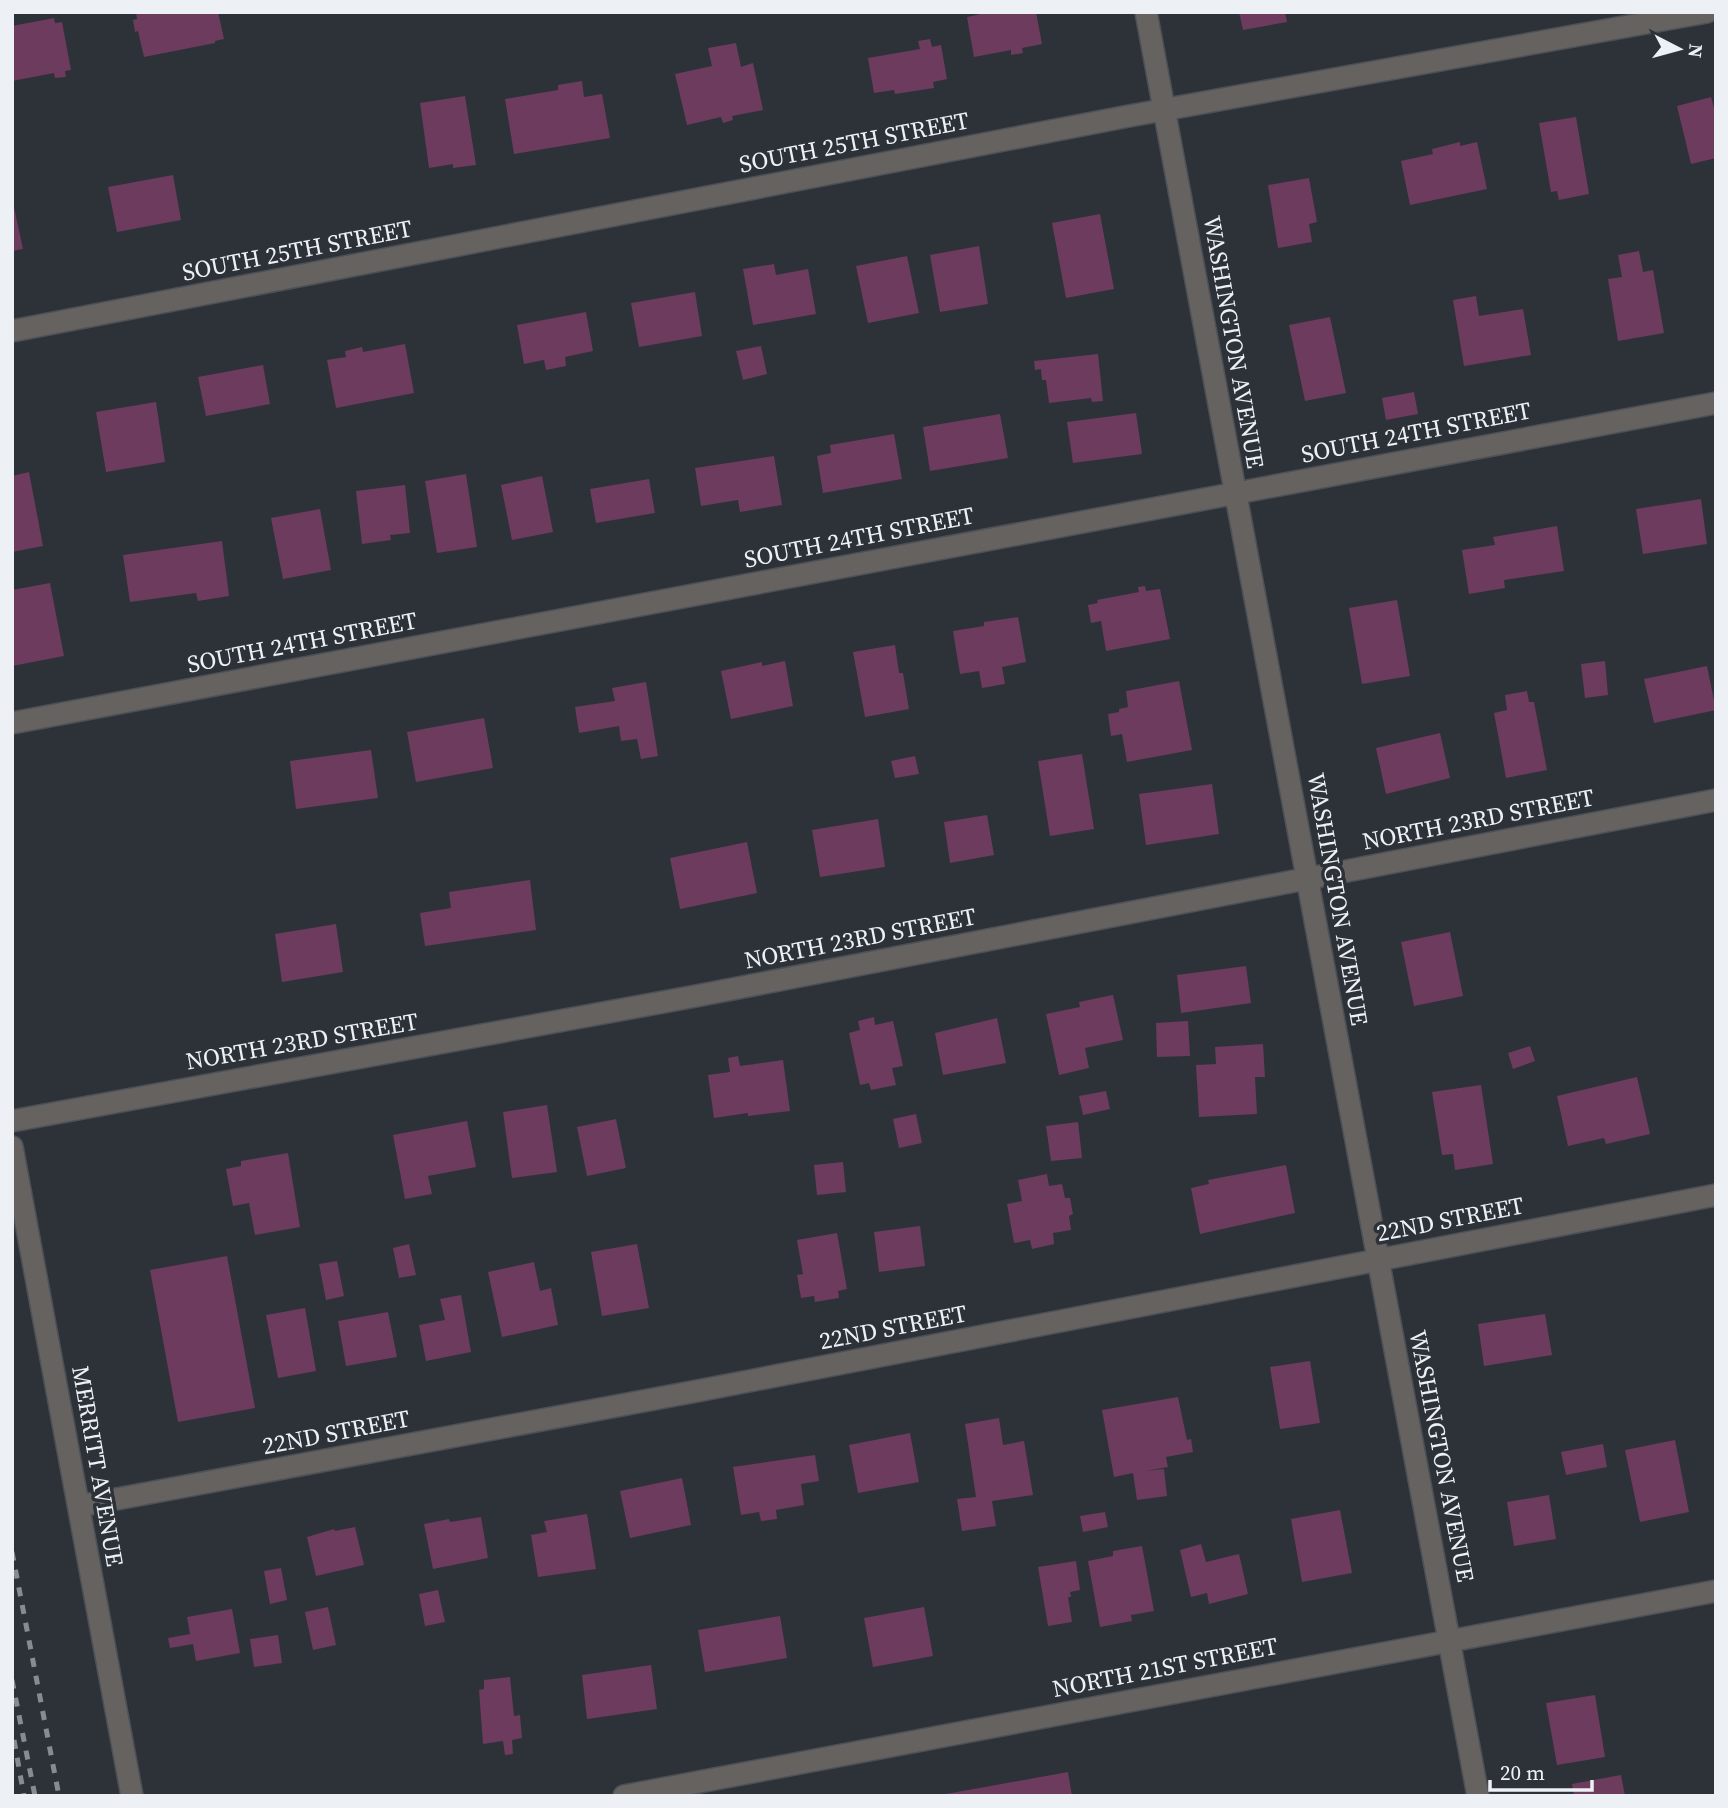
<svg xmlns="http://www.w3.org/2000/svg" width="1728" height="1808" font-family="'Source Serif 4',serif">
<rect width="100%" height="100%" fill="#2d3239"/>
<path fill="#6c3b5d" d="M136 12H218L224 39 215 41V43L144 57 138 31 135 32 133 20 137 19Z
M990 12H1036L1042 44 1022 48 1023 53 1011 55V50L974 57 967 17Z
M1239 12H1285L1287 22 1243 30Z
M54 18 55 23 62 22 71 70 65 71 66 77 55 78 54 73 12 81V26Z
M930 39 932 47 941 45 947 79 933 82 934 88 895 94 894 90 874 93 868 58 920 49 918 41Z
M736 43 741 67 753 63 763 110 732 116 733 120 723 123 721 117 687 125 675 74 712 66 708 48Z
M582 81 584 97 602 94 610 138 514 154 505 99 558 90V85Z
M465 96 476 165 453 168V164L429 168 420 103Z
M1711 97 1716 115V158L1691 164 1677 106Z
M1576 117 1589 194 1559 200 1557 191 1551 192 1539 123Z
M1460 142V146L1477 142 1487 189 1410 205 1401 161 1433 154 1432 149Z
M173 175 181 220 117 232 108 187Z
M1309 178 1317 222 1309 224 1312 242 1278 248 1268 185Z
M12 198 23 249 12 251Z
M1100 214 1114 289 1066 298 1052 223Z
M979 246 988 304 940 312 930 255Z
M1639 251 1643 272 1653 270 1664 333 1618 341 1608 279 1622 277 1618 255Z
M907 256 919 313 868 323 856 266Z
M774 264 776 275 808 269 816 314 753 325 743 269Z
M695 292 702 336 639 347 631 303Z
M1476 296 1479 316 1523 309 1531 355 1464 366 1453 300Z
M586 312 593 351 565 357 566 366 546 370 544 360 524 364 517 325Z
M1330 317 1346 393 1305 401 1289 325Z
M405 344 414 393 336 408 327 360 346 357 345 351 362 347 363 352Z
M761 346 767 374 743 380 736 351Z
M1098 354 1103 401 1092 402 1091 398 1049 403 1046 380H1042L1041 369 1035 370 1034 361Z
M263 365 270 404 206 416 198 377Z
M1414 392 1418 414 1386 420 1382 398Z
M156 402 165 462 106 472 96 412Z
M1136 413 1142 454 1073 463 1067 422Z
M1000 414 1008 458 930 471 923 427Z
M894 434 902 479 823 493 817 456 831 453 830 445Z
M774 456 782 505 740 512 738 500 701 506 695 468Z
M29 472 43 546 12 552V476Z
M466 474 477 547 437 553 425 481Z
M542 476 553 532 512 540 501 485Z
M649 479 655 513 596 523 590 489Z
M405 485 410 533 390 535 391 540 362 544 356 491Z
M1701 499 1707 544 1643 554 1636 509Z
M320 509 331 570 283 579 271 518Z
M1557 526 1564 571 1504 580 1505 588 1469 594 1462 550 1495 545 1493 537Z
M222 541 229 596 198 601 196 593 130 602 123 555Z
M50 583 64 656 12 666V590Z
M1145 586 1146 591 1160 589 1170 639 1106 651 1101 621 1091 623 1088 605 1098 603 1097 600 1139 592 1138 587Z
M1397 600 1410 676 1362 684 1349 608Z
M1018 617 1026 662 1002 667 1005 684 982 688 979 671 960 674 953 631 984 626V622Z
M895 645 899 673H903L909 709 865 717 853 652Z
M785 661 793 706 731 719 721 671 762 662V666Z
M1605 661 1608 695 1585 698 1581 664Z
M1707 666 1716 710 1654 723 1644 679Z
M1179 681 1192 750 1127 762 1122 734 1111 736 1108 714 1119 712V709L1128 707 1126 691Z
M646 682 658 756 641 759 637 739 621 741 619 726 579 733 575 707 615 701 612 688Z
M1527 691 1529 702H1534L1547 770 1506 778 1494 713 1507 710 1505 695Z
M484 718 493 768 416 782 407 732Z
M1440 733 1450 778 1386 794 1376 748Z
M371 750 378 798 296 809 290 761Z
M1082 754 1094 829 1050 836 1038 761Z
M915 756 919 774 895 778 891 761Z
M1212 784 1219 834 1146 845 1139 794Z
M987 815 994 855 950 863 944 822Z
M878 819 885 867 820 877 812 830Z
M747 842 757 893 680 909 670 858Z
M530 880 536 930 425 946 420 913 451 908 449 892Z
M336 924 343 972 282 982 275 934Z
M1450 932 1463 996 1414 1006 1401 942Z
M1246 966 1251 1003 1181 1013 1177 975Z
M1113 995 1123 1040 1085 1048 1089 1068 1059 1075 1046 1014 1080 1007 1079 1002Z
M874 1017 875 1025 893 1021 903 1066 892 1068 896 1085 871 1090 869 1083 860 1085 849 1033 860 1030 858 1021Z
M997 1018 1006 1063 943 1075 935 1033Z
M1188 1021 1190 1056 1157 1057 1156 1023Z
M1263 1044 1265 1077H1255L1257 1114 1199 1117 1196 1065 1216 1064 1215 1047Z
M1530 1046 1535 1061 1513 1069 1508 1053Z
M738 1056 740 1066 783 1060 790 1111 748 1116V1113L714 1118 708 1075 730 1072 728 1058Z
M1637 1077 1650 1134 1606 1144 1604 1138 1568 1146 1557 1096Z
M1481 1085 1493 1164 1455 1170 1453 1154 1442 1155 1432 1092Z
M1106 1091 1110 1109 1083 1115 1079 1096Z
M547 1105 557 1172 512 1178 503 1112Z
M916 1114 922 1143 899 1148 893 1119Z
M616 1119 626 1168 587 1176 577 1127Z
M467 1121 476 1167 428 1176 432 1194 405 1199 393 1135Z
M1078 1122 1082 1158 1051 1161 1046 1126Z
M288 1153 300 1227 255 1235 249 1203 233 1206 226 1169 241 1166V1161Z
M843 1162 846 1192 817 1195 814 1165Z
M1286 1165 1295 1213 1200 1234 1191 1188 1209 1184 1208 1180Z
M1047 1174 1049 1186 1062 1184 1065 1198H1070L1073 1214 1069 1216 1071 1230 1053 1233 1054 1244 1032 1249 1030 1240 1014 1243 1007 1204 1022 1201 1018 1180Z
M920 1226 925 1266 879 1272 874 1232Z
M837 1233 847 1289 838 1291 839 1298 815 1302 814 1296 801 1298 797 1275 803 1274 797 1240Z
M409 1244 416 1275 399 1278 393 1248Z
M637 1244 649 1308 602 1316 591 1252Z
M227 1256 255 1408 178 1422 150 1270Z
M337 1261 344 1296 326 1300 319 1264Z
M534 1262 540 1291 551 1288 558 1325 502 1337 488 1272Z
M461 1295 471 1352 426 1361 419 1325 445 1320 440 1299Z
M305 1308 316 1371 278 1378 266 1315Z
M388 1312 397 1357 346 1366 338 1321Z
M1545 1314 1552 1355 1484 1366 1478 1324Z
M1310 1361 1320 1423 1280 1429 1270 1367Z
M1178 1397 1187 1440 1191 1439 1193 1452 1166 1457 1168 1467 1146 1471 1164 1469 1167 1496 1137 1500 1133 1473 1114 1477 1102 1410Z
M999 1418 1003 1445 1024 1441 1033 1495 992 1501 996 1526 962 1531 957 1499 976 1497 965 1424Z
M910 1433 919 1482 858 1493 849 1445Z
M1675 1440 1689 1512 1640 1522 1625 1450Z
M1603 1444 1607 1467 1566 1475 1561 1452Z
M815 1455 819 1481 801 1484 804 1505 776 1510 777 1519 761 1521 759 1512 741 1515 733 1467Z
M682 1478 691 1525 630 1538 620 1491Z
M1549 1495 1556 1539 1514 1546 1507 1502Z
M1340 1510 1352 1573 1302 1582 1291 1519Z
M1105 1512 1108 1527 1083 1532 1080 1516Z
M587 1514 596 1569 538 1577 531 1535 547 1532 544 1521Z
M481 1517 488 1558 433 1569 424 1524 449 1519 450 1522Z
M355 1527 364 1565 316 1576 307 1537 334 1529 335 1531Z
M1201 1544 1206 1562 1239 1554 1248 1594 1209 1604 1207 1593 1191 1597 1180 1550Z
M1142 1546 1154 1611 1131 1615 1132 1621 1100 1627 1088 1561 1113 1556V1551Z
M1076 1561 1080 1590 1070 1592 1071 1597H1068L1072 1622 1048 1626 1038 1567Z
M281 1568 287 1600 270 1604 264 1571Z
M438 1590 445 1622 425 1626 419 1594Z
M328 1607 336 1645 313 1650 305 1612Z
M924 1607 933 1656 873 1667 864 1618Z
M232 1609 240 1653 196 1661 193 1644 170 1648 168 1638 190 1634 187 1617Z
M780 1616 787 1658 705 1672 698 1630Z
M278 1635 282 1663 254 1667 250 1639Z
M651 1665 657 1709 587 1719 582 1675Z
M510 1677 514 1716 520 1715 522 1738 512 1740 513 1754 505 1755 503 1741 483 1744 479 1690 484 1689V1680Z
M1595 1695 1605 1757 1557 1765 1546 1703Z
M1068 1772 1072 1796H947L946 1794Z
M1621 1775 1625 1796H1574L1572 1784Z"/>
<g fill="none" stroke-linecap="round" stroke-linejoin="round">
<defs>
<path id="minor" d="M1146 12 1478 1796
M12 331 1129 116 1707 12
M12 723 1716 403
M12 1121 696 996 1716 800
M12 1147 132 1796
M79 1506 697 1391 1716 1195
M624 1796 1716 1591"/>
</defs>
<use href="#minor" stroke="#4c5057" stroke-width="24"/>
<use href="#minor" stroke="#666260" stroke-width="21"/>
<path stroke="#888c92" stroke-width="5" stroke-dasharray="9 9" stroke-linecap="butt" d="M12 1552 59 1796
M12 1680 35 1796
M14 1740 24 1796"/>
</g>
<g text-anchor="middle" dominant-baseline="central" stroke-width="7" stroke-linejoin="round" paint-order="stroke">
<g font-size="24" fill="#edf0f5" stroke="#2d3239">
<text transform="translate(854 142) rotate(-11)">SOUTH 25TH STREET</text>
<text transform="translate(297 250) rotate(-11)">SOUTH 25TH STREET</text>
<text transform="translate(1234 342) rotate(80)">WASHINGTON AVENUE</text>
<text transform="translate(1416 432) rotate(-11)">SOUTH 24TH STREET</text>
<text transform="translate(859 537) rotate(-11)">SOUTH 24TH STREET</text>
<text transform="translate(302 642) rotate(-11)">SOUTH 24TH STREET</text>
<text transform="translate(1478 819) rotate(-11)">NORTH 23RD STREET</text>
<text transform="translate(1338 899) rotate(80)">WASHINGTON AVENUE</text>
<text transform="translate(860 938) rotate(-11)">NORTH 23RD STREET</text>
<text transform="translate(302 1041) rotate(-10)">NORTH 23RD STREET</text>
<text transform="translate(1450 1219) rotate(-11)">22ND STREET</text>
<text transform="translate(893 1327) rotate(-11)">22ND STREET</text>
<text transform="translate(336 1432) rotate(-11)">22ND STREET</text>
<text transform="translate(1442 1456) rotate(79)">WASHINGTON AVENUE</text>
<text transform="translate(98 1466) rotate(80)">MERRITT AVENUE</text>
<text transform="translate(1165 1667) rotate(-11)">NORTH 21ST STREET</text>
</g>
</g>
<rect width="1728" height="1808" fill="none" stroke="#edf0f5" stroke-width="28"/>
<g transform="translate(1679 49) rotate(96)" stroke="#2d3239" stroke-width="5" paint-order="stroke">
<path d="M0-5L12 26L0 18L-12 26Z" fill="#edf0f5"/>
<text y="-10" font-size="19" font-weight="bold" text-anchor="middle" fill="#edf0f5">N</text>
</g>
<path d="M1490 1780v10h102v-10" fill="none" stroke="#edf0f5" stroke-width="3.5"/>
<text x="1500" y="1780" font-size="21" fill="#edf0f5" stroke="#2d3239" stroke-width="5" paint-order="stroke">20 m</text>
</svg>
